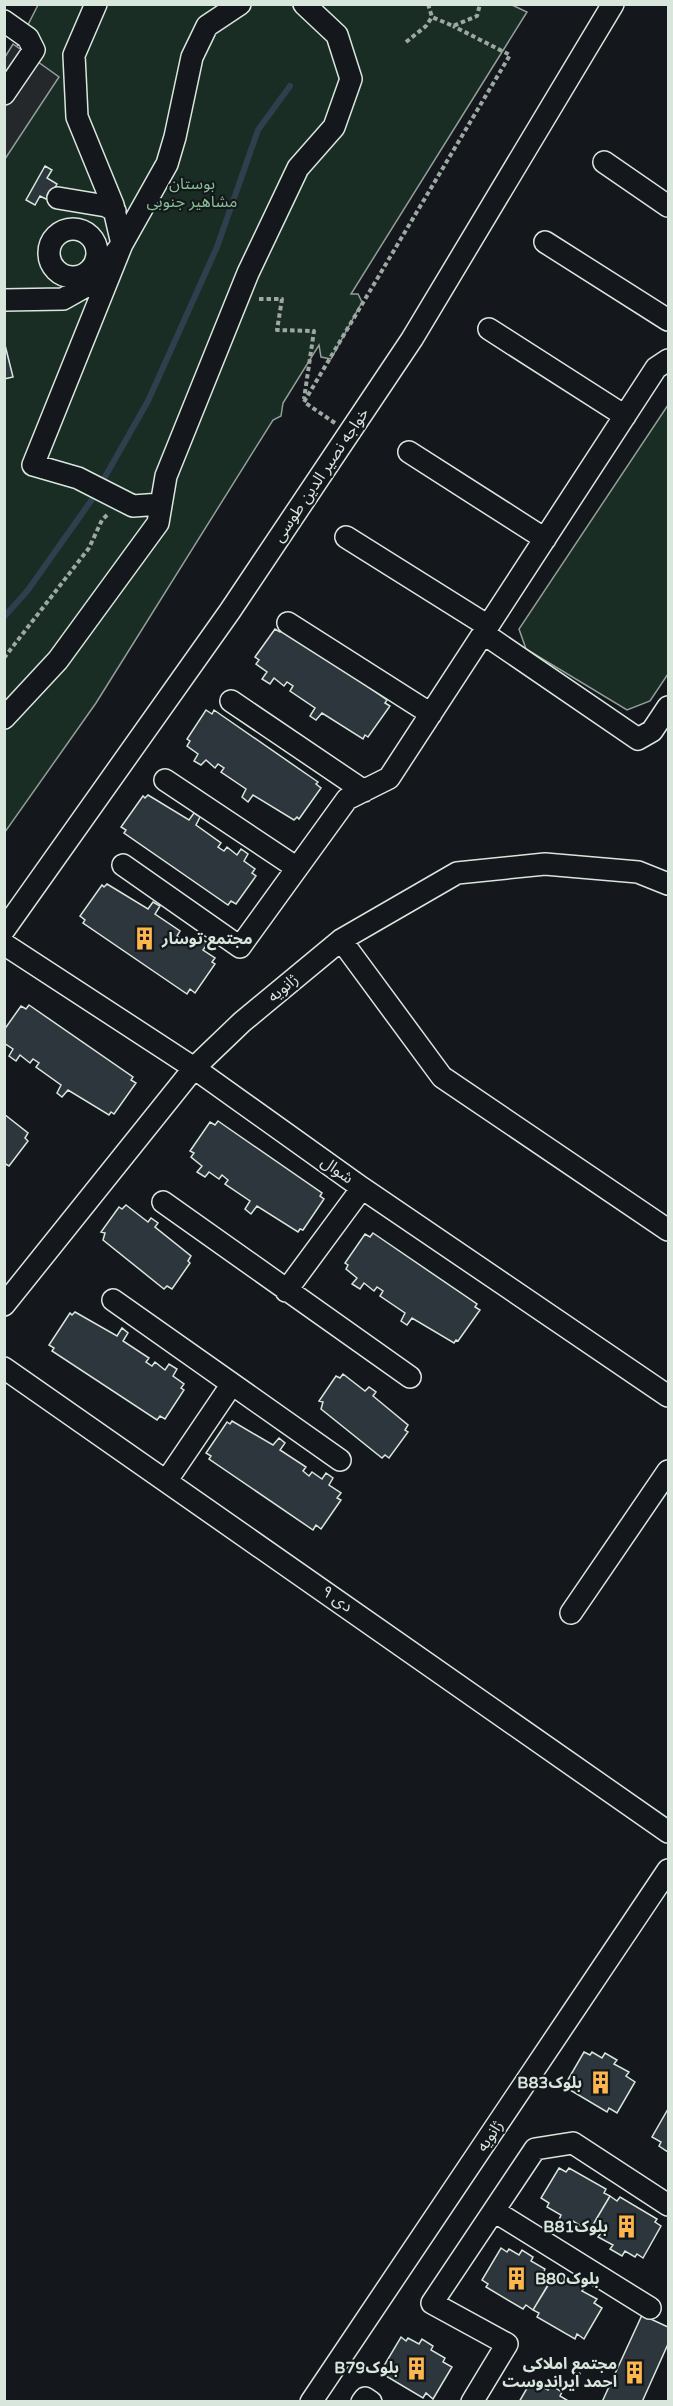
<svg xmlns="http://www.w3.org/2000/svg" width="673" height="2406" font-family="'Varela Round','Noto Sans Arabic',sans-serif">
<rect width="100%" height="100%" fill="#14181c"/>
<path fill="#1a2d24" stroke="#939e99" stroke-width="1.5" d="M510 4 527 12 351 294H358L362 302 331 359 321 357 319 345 283 403 281 416 273 420 96 703 5 832 4 72 38 5Z
M668 405V674L650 701 627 710 526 649 519 629Z"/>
<path fill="#24282b" stroke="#939e99" stroke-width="1.5" d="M13 44 59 77 5 159V57Z"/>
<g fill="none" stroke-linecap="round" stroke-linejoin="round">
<path stroke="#2f3f4d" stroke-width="6" d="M4 617 28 590 93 498 148 401 217 247 258 130 290 86"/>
</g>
<path fill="#2c363c" stroke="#d8e6dc" stroke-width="1.5" d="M45 166 52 170 47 178 57 184 48 200 40 196 35 205 26 200Z
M4 341 13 377 4 379Z
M283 628 387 700 385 703 390 706 368 737 365 735 363 739 322 713 316 720 310 716 315 708 290 691 293 686 287 682 284 686 274 678 270 684 262 679 267 672 256 664 259 660 255 657 275 629 280 632Z
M206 710 212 714 214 710 318 782 316 784 321 788 299 819 297 817 294 820 253 795 248 802 242 797 246 789 221 772 224 768 218 764 215 768 206 760 201 765 194 761 198 754 187 746 190 741 187 739Z
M148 795 189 820 194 813 200 817 196 825 221 843 218 847 224 851 227 847 237 855 241 849 248 854 244 861 255 869 252 873 256 876 236 904 231 901 228 905 124 833 126 830 121 827 143 796 145 798Z
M107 884 148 909 153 902 160 906 155 914 180 931 177 936 183 940 186 936 196 943 200 938 208 943 203 950 215 958 212 962 215 964 195 993 190 989 187 994 83 923 85 920 80 916 102 885 104 887Z
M29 1005 133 1077 131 1080 136 1083 114 1114 111 1112 109 1115 68 1090 62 1097 57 1093 61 1085 36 1067 39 1063 33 1059 30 1063 20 1055 16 1061 9 1056 13 1049 4 1043V1030L21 1006 26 1009Z
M4 1114 28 1133 25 1138 28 1141 9 1166 4 1163Z
M218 1121 322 1193 320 1196 324 1199 303 1230 300 1229 298 1232 257 1206 251 1214 245 1209 250 1201 225 1184 228 1180 222 1175 219 1179 209 1172 205 1177 197 1172 202 1166 191 1157 194 1153 190 1151 210 1122 215 1125Z
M126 1205 148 1222 151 1218 158 1223 155 1227 191 1256 188 1261 190 1263 172 1289 167 1286 164 1289 103 1240 105 1233 101 1232 119 1207 122 1209Z
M373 1233 477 1304 475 1307 480 1310 458 1341 456 1340 454 1343 412 1318 407 1325 401 1321 405 1313 380 1296 383 1291 377 1287 374 1291 364 1283 360 1289 352 1284 357 1278 346 1269 348 1265 345 1263 365 1234 370 1237Z
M75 1312 117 1336 122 1328 128 1333 123 1341 149 1358 146 1362 152 1366 155 1362 165 1370 169 1364 177 1369 173 1376 184 1384 181 1388 184 1390 165 1419 160 1416 157 1420 52 1351 54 1348 49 1345 70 1313 72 1315Z
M343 1374 365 1391 369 1387 376 1392 373 1396 408 1425 405 1430 408 1432 389 1458 385 1455 382 1458 321 1409 323 1402 319 1401 336 1376 340 1378Z
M232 1421 273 1445 279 1438 285 1443 280 1450 306 1467 303 1471 309 1476 312 1472 322 1479 326 1473 333 1478 329 1485 341 1493 337 1498 341 1500 321 1529 316 1525 313 1530 209 1459 211 1456 206 1453 227 1422 230 1424Z
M584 2052 590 2055 592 2052 602 2058 605 2053 617 2060 614 2064 629 2072 626 2076 635 2082 617 2113 609 2108 607 2112 570 2090 572 2087 566 2083Z
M668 2109V2152L659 2146 661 2142 652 2137Z
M559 2168 566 2172 569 2168 606 2189 604 2193 610 2196 591 2228 585 2224 584 2228 573 2221 570 2226 559 2220 561 2215 547 2207 549 2203 541 2198Z
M610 2196 617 2201 620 2197 657 2219 655 2222 661 2226 643 2258 637 2254 635 2257 625 2251 622 2256 610 2249 613 2245 598 2237 601 2233 591 2228Z
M501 2248 507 2252 509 2249 519 2255 522 2250 533 2257 531 2261 545 2269 543 2273 552 2279 533 2310 526 2305 523 2309 486 2287 488 2284 482 2280Z
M552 2278 558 2282 560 2278 570 2285 573 2280 585 2287 582 2291 597 2299 594 2303 602 2308 584 2339 577 2334 575 2339 537 2317 539 2313 533 2310Z
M642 2315 668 2327V2344L642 2402H602Z
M401 2337 406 2341 408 2338 419 2344 422 2339 433 2346 431 2350 445 2358 443 2362 452 2367 433 2399 426 2393 423 2398 386 2376 388 2373 382 2369Z
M530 2383 536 2386 537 2384 548 2390 551 2385 562 2392 560 2396 570 2402H519Z"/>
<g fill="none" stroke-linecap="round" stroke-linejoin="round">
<defs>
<path id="minor" d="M96 4 74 55 77 117 113 205 122 244 33 465 78 478 133 506 161 504
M4 21 28 38 34 50 4 94
M604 162 668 206
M58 198 106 206 115 211
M49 253a24 24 0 1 1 48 0a24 24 0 1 1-48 0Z
M545 242 668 320
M4 300 63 299 95 281 122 244 167 164 175 137 192 57 207 26 240 4
M489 329 625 416
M409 452 545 539
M346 537 488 626
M288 623 431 714
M483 633 638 739 652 731 668 707
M231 701 364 791
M4 718 58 660 158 523 166 476 248 273 298 168 334 127 351 79 337 35 304 4
M165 780 297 868
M123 865 240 947 347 799 389 778 656 368 668 360
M4 930 230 611 412 339 613 4
M341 940 442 1077 668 1230
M4 944 194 1068 362 1188 668 1396
M163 1202 410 1377
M286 1291 362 1188
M113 1300 340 1460
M4 1305 194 1068 242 1022 341 940 457 873 545 864 638 872 668 884
M4 1368 668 1832
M167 1480 232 1384
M571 1613 668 1471
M494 2211 650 2308
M311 2402 668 1870
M362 2402 365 2398 371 2402
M472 2402 507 2344 432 2303 535 2149 573 2143 668 2205"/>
</defs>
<use href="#minor" stroke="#d8e6dc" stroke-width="24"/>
<path stroke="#9da8a2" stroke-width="4" stroke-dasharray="4.5 3" stroke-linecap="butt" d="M428 4 432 17 453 26 477 16 480 4
M406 42 426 26 432 17
M259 299H282L277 330 314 331 304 399
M335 423 304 402 510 55 453 26
M4 658 89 548 102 520 108 514"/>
<use href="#minor" stroke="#14181c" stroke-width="21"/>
</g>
<defs>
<symbol id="building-bare" viewBox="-9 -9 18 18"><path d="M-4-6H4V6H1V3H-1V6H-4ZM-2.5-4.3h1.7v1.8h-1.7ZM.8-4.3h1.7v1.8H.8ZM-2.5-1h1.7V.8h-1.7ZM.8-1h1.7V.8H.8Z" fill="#ffb74d" stroke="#14181c" stroke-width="2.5" paint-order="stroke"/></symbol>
</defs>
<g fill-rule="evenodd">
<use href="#building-bare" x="128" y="922" width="33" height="33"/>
<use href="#building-bare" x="584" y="2066" width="33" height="33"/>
<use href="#building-bare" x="610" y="2210" width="33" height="33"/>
<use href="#building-bare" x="500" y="2262" width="33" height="33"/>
<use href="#building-bare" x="400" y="2352" width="33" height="33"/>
<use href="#building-bare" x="618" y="2356" width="33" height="33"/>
</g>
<g text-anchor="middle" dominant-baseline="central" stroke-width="4.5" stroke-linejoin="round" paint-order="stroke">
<g font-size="16" fill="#8ac095" stroke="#14181c">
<text x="192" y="184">بوستان<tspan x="192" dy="18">مشاهیر جنوبی</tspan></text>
</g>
<g font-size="16" fill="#d8e6dc" stroke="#14181c">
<text transform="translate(321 475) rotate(-56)">خواجه نصیر الدین طوسی</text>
<text transform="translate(283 988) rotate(-40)">ژانویه</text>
<text transform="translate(337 1170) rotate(35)">شوال</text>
<text transform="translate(337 1599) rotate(35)">۹ دی</text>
<text transform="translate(490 2136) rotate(-56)">ژانویه</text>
</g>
<g font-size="16" font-weight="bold" fill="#d8e6dc" stroke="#14181c" text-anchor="end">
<text x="162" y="939" text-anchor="start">مجتمع توسار</text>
<text x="582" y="2083">B83بلوک</text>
<text x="608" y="2227">B81بلوک</text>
<text x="535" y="2279" text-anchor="start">B80بلوک</text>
<text x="617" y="2364">مجتمع املاکی<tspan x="617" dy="18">احمد ایراندوست</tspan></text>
<text x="399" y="2368">B79بلوک</text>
</g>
</g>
<rect width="673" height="2406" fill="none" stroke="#d8e6dc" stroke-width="12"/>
</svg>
